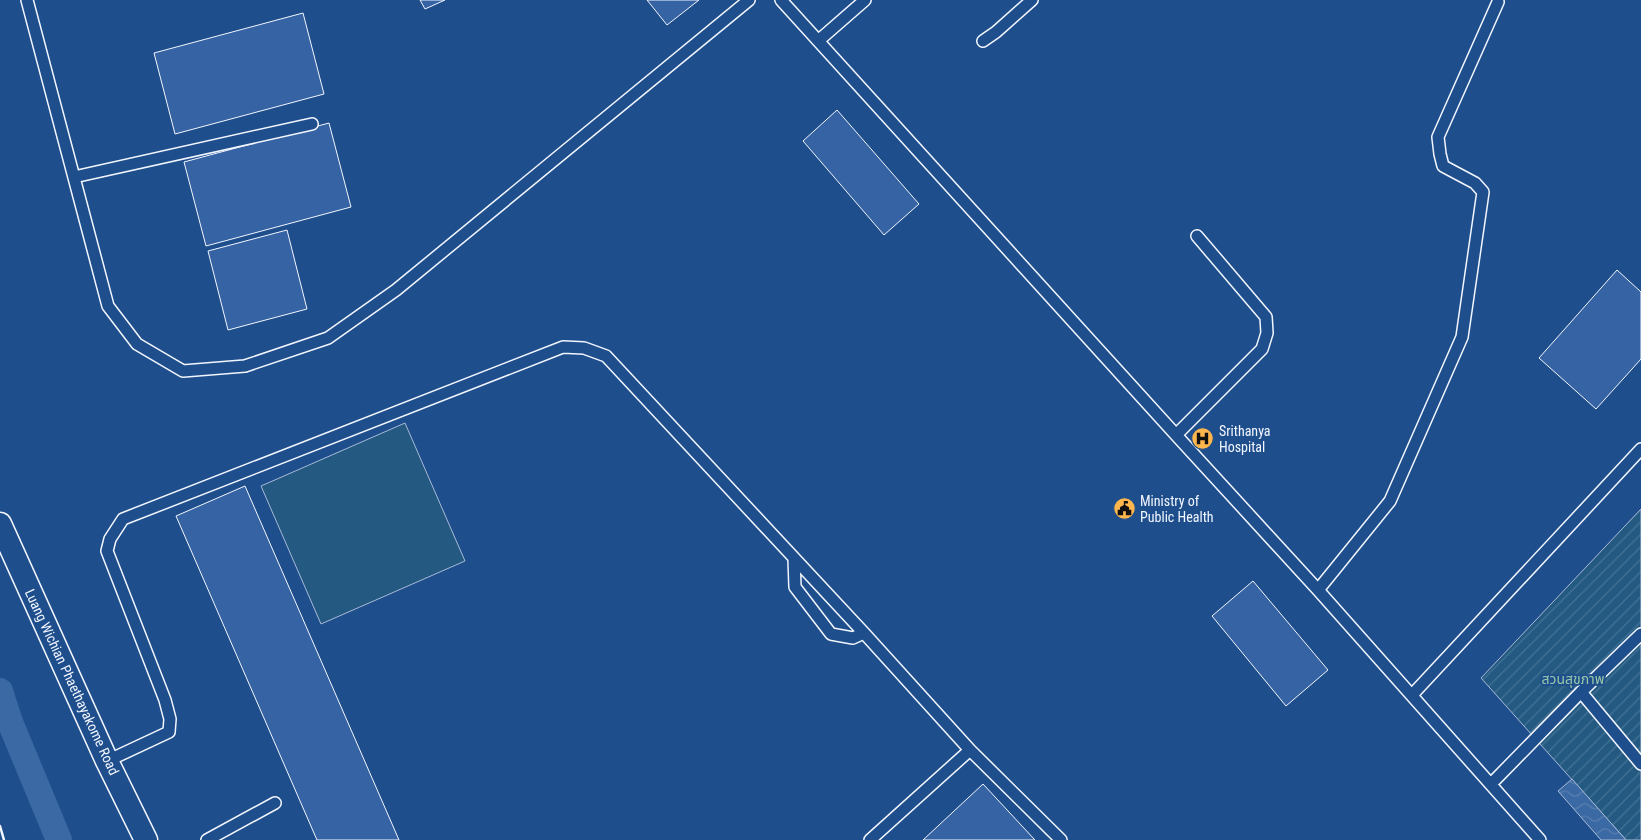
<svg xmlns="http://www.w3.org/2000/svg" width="1641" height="840" font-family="'Roboto Condensed','Noto Sans Thai',sans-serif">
<defs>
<pattern id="garden-furrows" width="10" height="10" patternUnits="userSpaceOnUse" patternTransform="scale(1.25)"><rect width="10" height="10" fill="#245a82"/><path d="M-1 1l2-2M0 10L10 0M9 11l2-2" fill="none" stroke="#447295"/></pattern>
<pattern id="water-waves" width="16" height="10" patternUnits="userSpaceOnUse" patternTransform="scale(1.25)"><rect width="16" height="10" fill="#3b69a3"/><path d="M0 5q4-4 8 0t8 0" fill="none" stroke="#587fb1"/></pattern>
</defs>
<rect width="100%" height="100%" fill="#1f4e8c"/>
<path fill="url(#garden-furrows)" stroke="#a8bbd7" d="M1641 509V840H1626L1481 678Z"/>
<path fill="#245a82" stroke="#a8bbd7" d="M405 423 465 561 321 624 261 486Z"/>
<path fill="url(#water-waves)" stroke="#a8bbd7" d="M1572 779 1626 840H1601L1558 791Z"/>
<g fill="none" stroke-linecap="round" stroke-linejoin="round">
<path stroke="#3b69a3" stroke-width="26" d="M0 691 10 722 59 840"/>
</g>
<path fill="#3563a3" stroke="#f2f6ff" d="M420 0H445L425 9Z
M647 0H699L667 25Z
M303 13 324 94 175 134 154 53Z
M837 110 919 204 884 235 803 141Z
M329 123 351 207 206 246 184 162Z
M287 230 307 309 228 330 208 251Z
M1617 270 1641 292V359L1596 409 1539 358Z
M245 486 399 840H317L176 516Z
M1253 581 1328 670 1286 706 1212 616Z
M983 784 1035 840H923Z"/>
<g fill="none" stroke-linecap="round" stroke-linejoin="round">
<defs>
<path id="lane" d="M27 0 108 306 137 344 183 371 245 366 328 338 396 290 749 0
M781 0 1176 435 1318 590 1540 840
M818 41 865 0
M983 41 996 32 1032 0
M74 177 312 124
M1176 435 1262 349 1267 333 1266 317 1197 236
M794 558 795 587 831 634 853 638 864 633
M1318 590 1390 501 1462 337 1483 192 1475 183 1443 166 1440 154 1438 137 1498 2
M1581 692 1641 764
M1412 695 1641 449
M107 761 169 732 170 719 165 700 107 551 110 539 123 519 563 347 584 348 606 356 864 633 970 750 1061 840
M1491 784 1581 692 1641 634
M207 840 275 803
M870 840 970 750"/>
<path id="street" d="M0 524 107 761 146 840"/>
</defs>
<use href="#lane" stroke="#f2f6ff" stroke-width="14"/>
<use href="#street" stroke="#f2f6ff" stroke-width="25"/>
<use href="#lane" stroke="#1f4e8c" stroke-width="11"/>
<use href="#street" stroke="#1f4e8c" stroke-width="22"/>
<path stroke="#f2f6ff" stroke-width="2.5" d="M0 826 4 840"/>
</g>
<defs>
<symbol id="hospital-disc" viewBox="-11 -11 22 22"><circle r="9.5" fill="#ffb74d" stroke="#1f4e8c"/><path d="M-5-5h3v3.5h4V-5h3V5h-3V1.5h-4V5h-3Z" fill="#111"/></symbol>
<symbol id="civic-disc" viewBox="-11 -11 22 22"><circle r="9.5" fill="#ffb74d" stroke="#1f4e8c"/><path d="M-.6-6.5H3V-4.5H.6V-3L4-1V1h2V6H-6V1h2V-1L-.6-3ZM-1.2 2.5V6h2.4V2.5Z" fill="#111"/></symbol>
</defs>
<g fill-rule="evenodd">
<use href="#hospital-disc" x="1190" y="426" width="25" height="25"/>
<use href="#civic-disc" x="1112" y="496" width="25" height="25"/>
</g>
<g text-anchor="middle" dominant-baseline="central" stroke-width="4" stroke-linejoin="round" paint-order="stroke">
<g font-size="14" fill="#f2f6ff" stroke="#1f4e8c" text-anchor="start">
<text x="1219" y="431">Srithanya<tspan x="1219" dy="16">Hospital</tspan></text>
<text x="1140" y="501">Ministry of<tspan x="1140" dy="16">Public Health</tspan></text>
</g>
<g font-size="14" fill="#97c8a6" stroke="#1f4e8c">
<text x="1573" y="679">สวนสุขภาพ</text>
</g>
<g font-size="14" fill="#f2f6ff" stroke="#1f4e8c">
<text transform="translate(72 682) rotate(65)">Luang Wichian Phaethayakome Road</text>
</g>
</g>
</svg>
